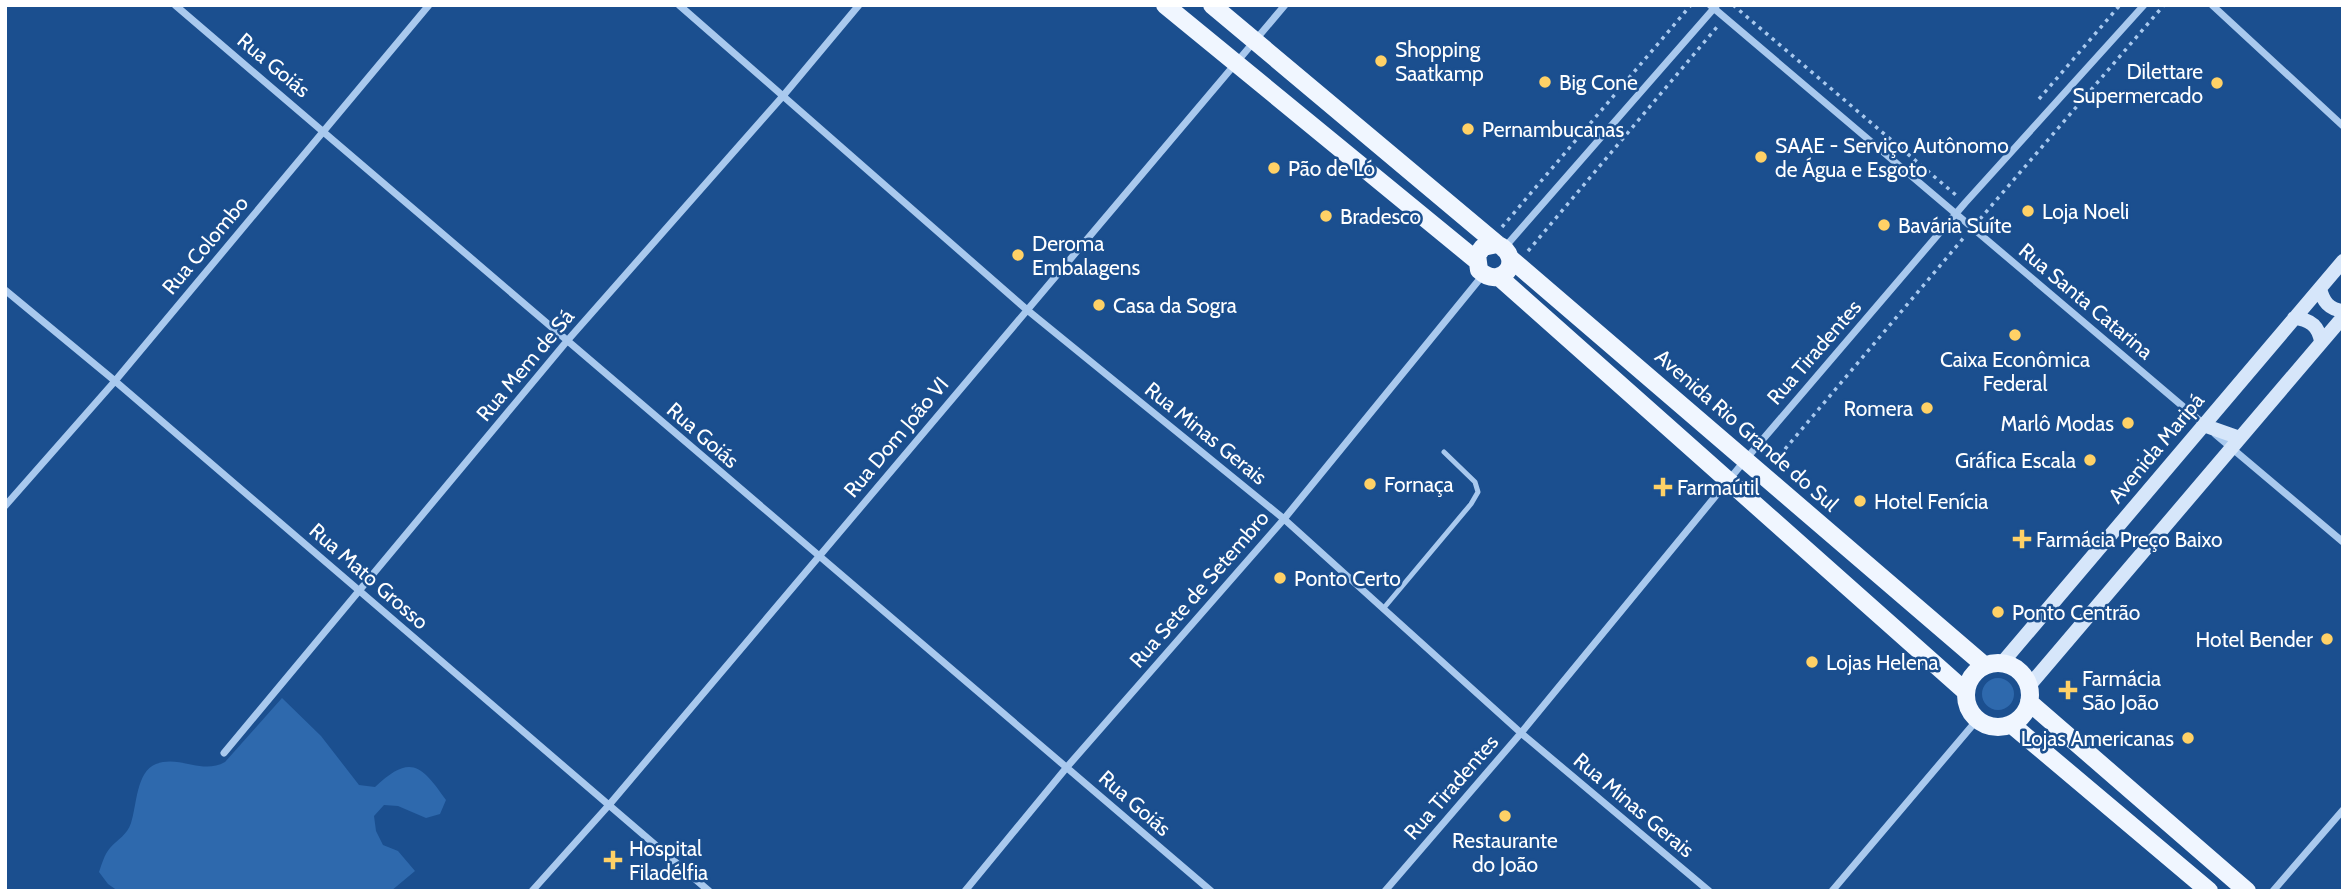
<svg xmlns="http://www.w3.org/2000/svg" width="2348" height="896" font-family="Cabin,sans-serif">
<rect width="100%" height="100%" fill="#1b4f8f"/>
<path fill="#2e69ad" d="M1982 694a16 16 0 1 1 32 0a16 16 0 1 1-32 0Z
M282 698 321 736 359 785 375 787C410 754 421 764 446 800L440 814 426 818 398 806 384 805 374 816 376 831 383 845 398 851 415 871 391 891H118L108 884 99 872C102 864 104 855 110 848 118 839 127 835 131 823 137 805 136 772 156 764 180 755 202 775 225 762Z"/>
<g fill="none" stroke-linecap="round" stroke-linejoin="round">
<path stroke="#a9c9ee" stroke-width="3.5" stroke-dasharray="3.5 5" stroke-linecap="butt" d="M1733 5 1957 196
M2039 99 2120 5
M1980 219 2164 5
M1502 227 1691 5
M1528 251 1717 27
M1774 462 1966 235"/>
<path stroke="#a9c9ee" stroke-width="5" d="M1383 609 1471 504 1478 492 1475 482 1444 452"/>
<path stroke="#a9c9ee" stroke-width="7" d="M175 5 1211 891
M679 5 1026 309 1284 519 1521 733 1709 891
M1710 5 2206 426
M2212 5 2343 126
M1505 247 1716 6
M5 290 115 381 709 891
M2215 434 2343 542
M5 506 115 381 429 5
M224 753 567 341 783 96 859 5
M532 891 609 805 1285 5
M965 891 1067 767 1284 519 1483 275
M1385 891 1521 733 1746 459 1965 203 2144 5
M1832 891 1977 720
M2273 891 2343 810"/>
<path stroke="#d6e6fa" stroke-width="14" d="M2320 288C2323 302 2329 309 2343 311
M2294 318C2309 319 2319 326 2321 342
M2206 426 2240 438
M2002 663 2343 261
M2029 686 2343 317"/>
<path stroke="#f0f6ff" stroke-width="18" d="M1165 5 1476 260
M1212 5 1497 244C1526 258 1502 292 1479 270L1477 255 1483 247 1497 244
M1511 259 1984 665
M1499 277 1965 691
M1966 695a32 32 0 1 1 64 0a32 32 0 1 1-64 0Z
M2029 702 2247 891
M2011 724 2209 891"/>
</g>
<g fill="#ffd166" stroke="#1b4f8f" stroke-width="2.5">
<circle cx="1381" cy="61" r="7"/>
<circle cx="1545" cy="82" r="7"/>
<circle cx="2217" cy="83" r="7"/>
<circle cx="1468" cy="129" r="7"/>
<circle cx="1761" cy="157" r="7"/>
<circle cx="1274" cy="168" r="7"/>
<circle cx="2028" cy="211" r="7"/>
<circle cx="1326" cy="216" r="7"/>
<circle cx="1884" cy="225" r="7"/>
<circle cx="1018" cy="255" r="7"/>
<circle cx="1099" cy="305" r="7"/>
<circle cx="2015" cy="335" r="7"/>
<circle cx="1927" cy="408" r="7"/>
<circle cx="2128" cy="423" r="7"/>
<circle cx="2090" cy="460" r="7"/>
<circle cx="1370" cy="484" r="7"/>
<path d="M1659.5 476.5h7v7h7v7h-7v7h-7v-7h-7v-7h7z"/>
<circle cx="1860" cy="501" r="7"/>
<path d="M2018.5 528.5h7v7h7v7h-7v7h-7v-7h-7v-7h7z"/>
<circle cx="1280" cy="578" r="7"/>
<circle cx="1998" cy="612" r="7"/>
<circle cx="2327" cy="639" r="7"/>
<circle cx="1812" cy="662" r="7"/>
<path d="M2064.5 679.5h7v7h7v7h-7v7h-7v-7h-7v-7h7z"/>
<circle cx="2188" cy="738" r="7"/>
<circle cx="1505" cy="816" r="7"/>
<path d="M609.5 849.5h7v7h7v7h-7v7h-7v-7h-7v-7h7z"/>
</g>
<g text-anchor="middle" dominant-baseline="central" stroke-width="5" stroke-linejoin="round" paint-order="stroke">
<g font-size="21" fill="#fff" stroke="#1b4f8f" text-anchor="start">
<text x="1395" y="49">Shopping<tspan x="1395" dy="24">Saatkamp</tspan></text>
<text x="2203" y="71" text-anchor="end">Dilettare<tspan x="2203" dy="24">Supermercado</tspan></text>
<text x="1559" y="82">Big Cone</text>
<text x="1482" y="129">Pernambucanas</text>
<text x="1775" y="145">SAAE - Serviço Autônomo<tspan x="1775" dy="24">de Água e Esgoto</tspan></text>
<text x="1288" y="168">Pão de Ló</text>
<text x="2042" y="211">Loja Noeli</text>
<text x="1340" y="216">Bradesco</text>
<text x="1898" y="225">Bavária Suíte</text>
<text x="1032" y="243">Deroma<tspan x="1032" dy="24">Embalagens</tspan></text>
<text x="1113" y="305">Casa da Sogra</text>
<text x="2015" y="359" text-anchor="middle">Caixa Econômica<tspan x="2015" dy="24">Federal</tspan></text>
<text x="1913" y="408" text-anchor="end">Romera</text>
<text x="2114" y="423" text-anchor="end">Marlô Modas</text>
<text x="2076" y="460" text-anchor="end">Gráfica Escala</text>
<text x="1384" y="484">Fornaça</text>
<text x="1677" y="487">Farmaútil</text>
<text x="1874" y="501">Hotel Fenícia</text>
<text x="2036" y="539">Farmácia Preço Baixo</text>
<text x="1294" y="578">Ponto Certo</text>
<text x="2012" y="612">Ponto Centrão</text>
<text x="2313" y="639" text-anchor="end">Hotel Bender</text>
<text x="1826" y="662">Lojas Helena</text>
<text x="2082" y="678">Farmácia<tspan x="2082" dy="24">São João</tspan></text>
<text x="2174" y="738" text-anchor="end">Lojas Americanas</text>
<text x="1505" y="840" text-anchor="middle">Restaurante<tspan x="1505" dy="24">do João</tspan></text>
<text x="629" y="848">Hospital<tspan x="629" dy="24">Filadélfia</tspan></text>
</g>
<g font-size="21" fill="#fff" stroke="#1b4f8f">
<text transform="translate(274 65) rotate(40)">Rua Goiás</text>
<text transform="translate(205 245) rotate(-50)">Rua Colombo</text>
<text transform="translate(2086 301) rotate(40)">Rua Santa Catarina</text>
<text transform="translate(1814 352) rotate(-49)">Rua Tiradentes</text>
<text transform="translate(525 365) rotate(-50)">Rua Mem de Sá</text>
<text transform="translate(1747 430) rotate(41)">Avenida Rio Grande do Sul</text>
<text transform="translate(1206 433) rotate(39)">Rua Minas Gerais</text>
<text transform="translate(703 435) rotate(41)">Rua Goiás</text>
<text transform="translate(896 437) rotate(-50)">Rua Dom João VI</text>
<text transform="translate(2156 448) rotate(-50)">Avenida Maripá</text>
<text transform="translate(369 576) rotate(41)">Rua Mato Grosso</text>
<text transform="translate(1199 589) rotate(-49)">Rua Sete de Setembro</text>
<text transform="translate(1451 787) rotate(-49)">Rua Tiradentes</text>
<text transform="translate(1135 803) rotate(41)">Rua Goiás</text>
<text transform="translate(1634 805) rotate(40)">Rua Minas Gerais</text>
</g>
</g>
<rect width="2348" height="896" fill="none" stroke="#ffffff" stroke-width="14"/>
</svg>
